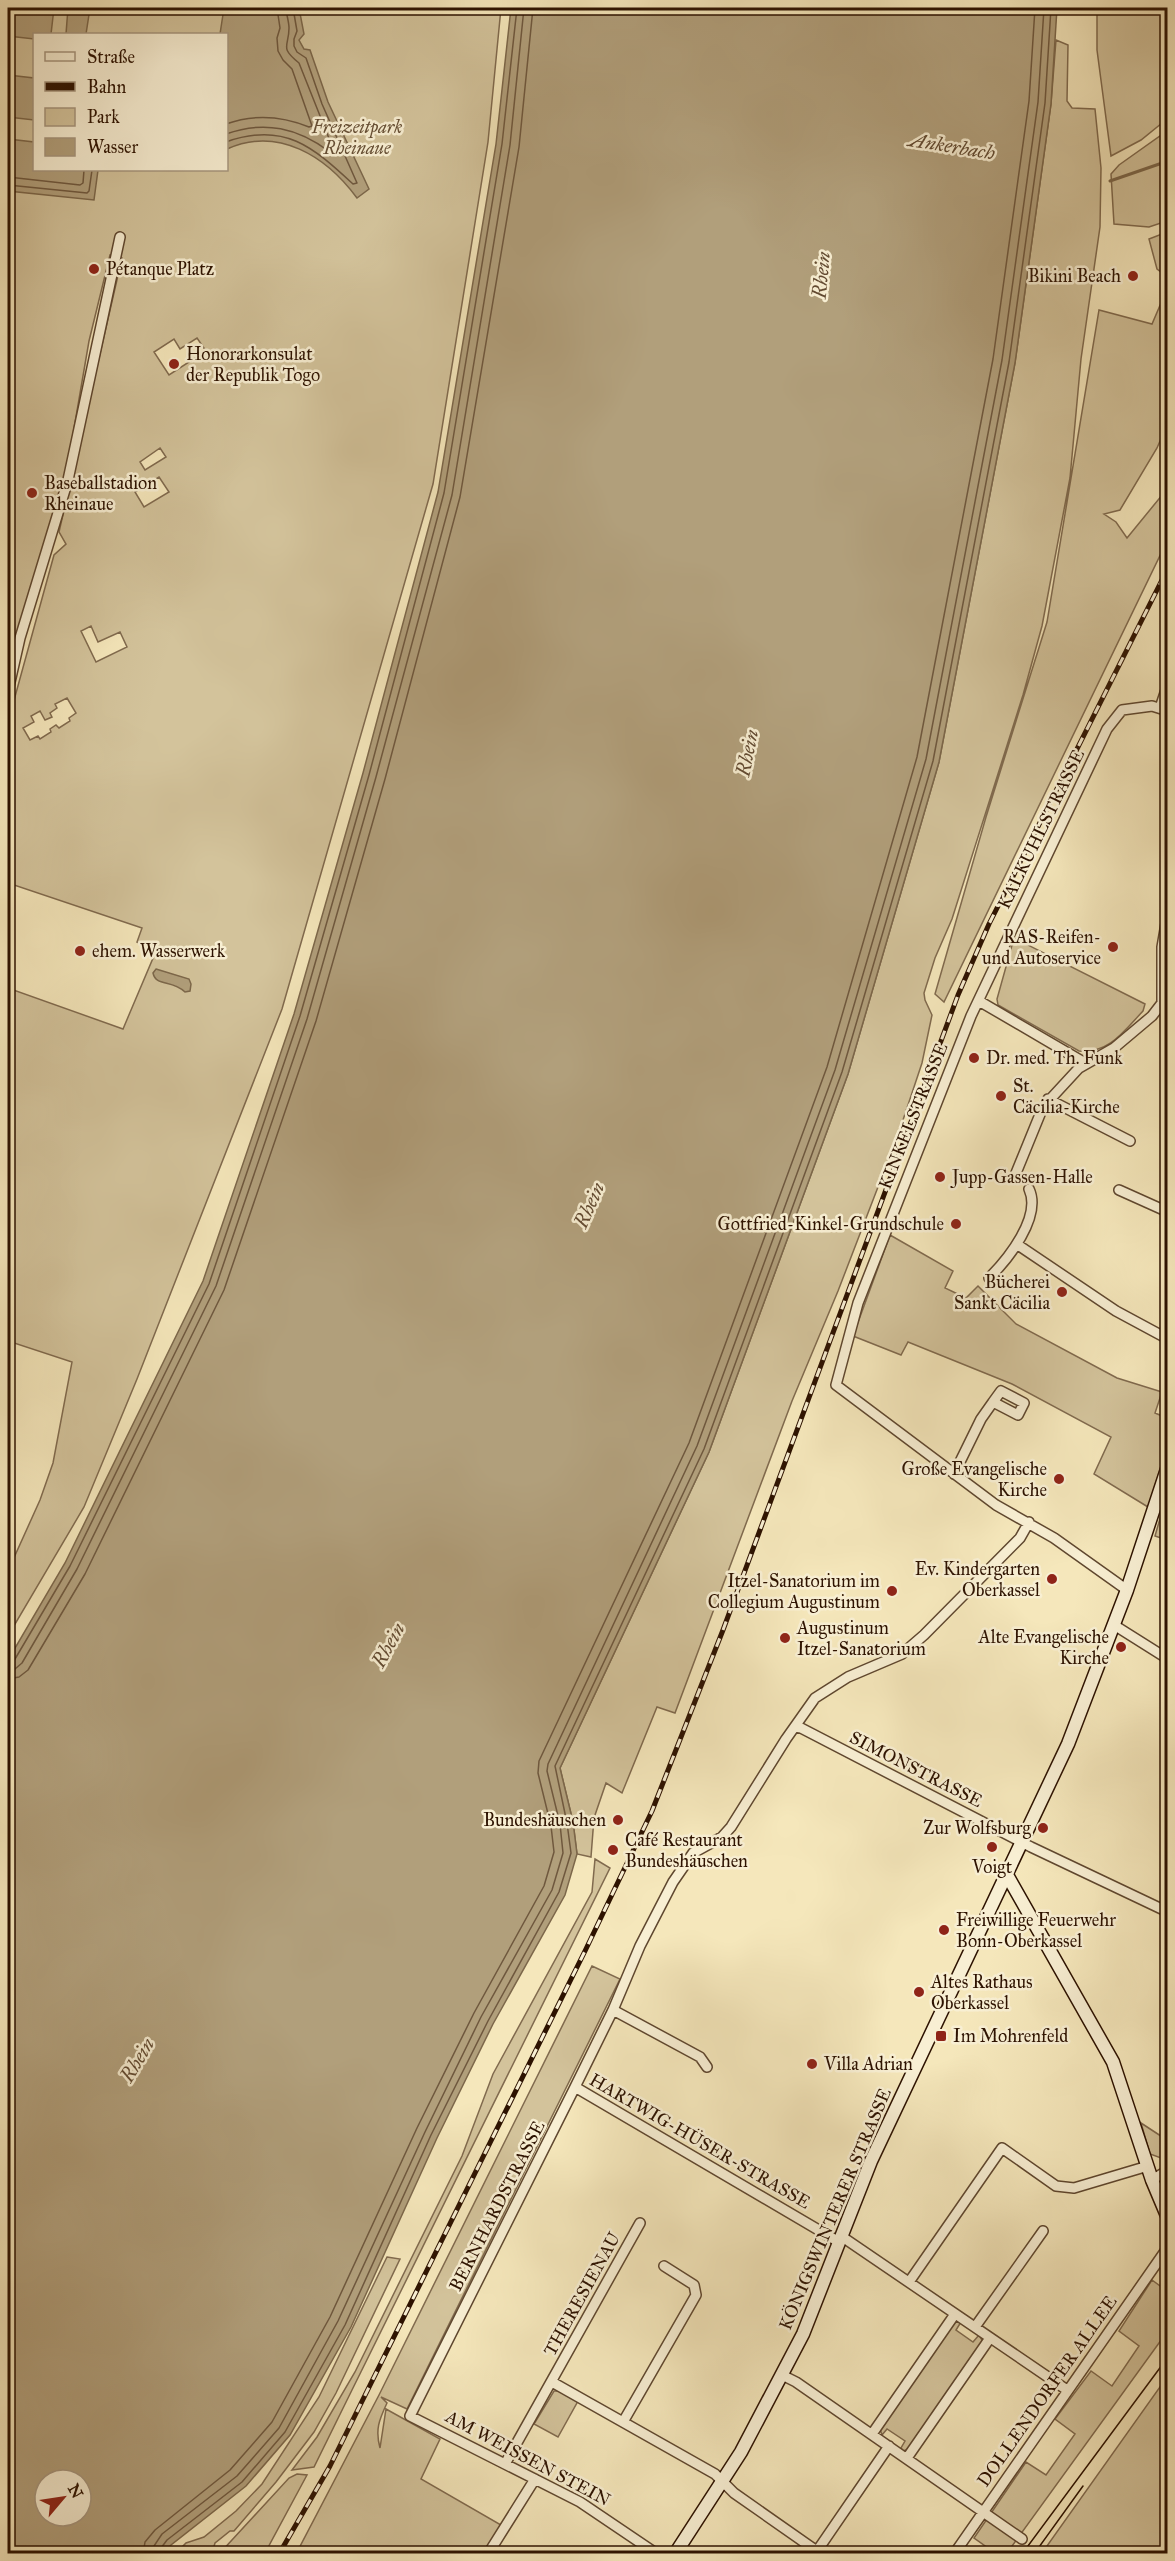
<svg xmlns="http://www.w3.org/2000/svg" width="1175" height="2561" font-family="'IM FELL Great Primer',serif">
<rect width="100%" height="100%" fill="#f5e7bb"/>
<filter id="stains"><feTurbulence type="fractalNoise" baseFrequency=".00333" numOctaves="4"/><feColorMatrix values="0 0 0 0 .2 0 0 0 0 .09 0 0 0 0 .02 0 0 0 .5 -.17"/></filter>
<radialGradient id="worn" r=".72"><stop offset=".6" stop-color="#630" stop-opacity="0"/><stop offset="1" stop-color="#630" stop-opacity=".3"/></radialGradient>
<path fill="#d3c39b" stroke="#806a4e" stroke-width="1.5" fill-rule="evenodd" d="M8 8H501L488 142 433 484 282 1009 137 1379 84 1507 8 1636V1571L40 1500 53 1463 72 1362 8 1341V988L123 1029 156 951 137 942 142 928 8 883V722L54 555 66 544 59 532 122 258 110 255 89 341 65 481 8 677ZM34 34H226V170H34ZM197 338 206 351 169 375 154 352 174 339 180 349ZM160 448 166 457 145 470 140 462ZM159 477 169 492 144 507 135 492ZM91 626 98 642 120 632 127 647 96 662 81 631ZM67 698 76 713 69 718 70 721 59 728 56 725 50 729 51 732 40 739 38 736 30 740 23 728 34 722 31 716 40 711 45 720 52 717 50 713 57 708 55 704Z
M1097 8H1131L1132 12 1167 9V119L1141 140 1111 156 1097 50Z
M1056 40 1068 45 1067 101 1072 108 1095 109 1101 168 1100 227 1081 359 1070 478 1042 626 1023 695 952 919 935 958 924 993 925 1000 932 1015 922 1063 898 1135 838 1291 792 1401 675 1713 657 1707 622 1793 606 1783 594 1818 591 1857 577 1854 573 1822 560 1768 709 1452 848 1074 939 762 1015 363 1051 104Z
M1167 131V221L1149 227 1114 224 1111 174 1119 165Z
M1167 232V266L1161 272 1157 269 1149 239Z
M1167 289V425L1157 448 1120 510 1104 514 1116 522 1127 538 1167 489V541L944 1002 935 994 986 817 1047 622 1099 310 1152 324Z
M1014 938 1145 1004 1143 1011C1124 1031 1109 1054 1079 1051L998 1005 997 999Z
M890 1235 953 1271 945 1288 966 1298 978 1286 1016 1324 1117 1378 1162 1392 1155 1413 1167 1418V1448L1148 1507 1094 1474 1111 1437 1012 1384 908 1342 901 1355 853 1336Z
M1167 1494V1540L1155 1536Z
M595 1859 610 1868 351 2392 314 2467 292 2470 317 2437 355 2372 462 2156 493 2074 592 1892Z
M592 1966 620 1979 407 2409 381 2397 387 2403C379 2420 375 2430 380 2448L386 2409 440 2439 421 2479 501 2525 483 2553 296 2554 379 2395Z
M1141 2123 1167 2140V2155L1161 2158 1150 2154Z
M387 2257 400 2259 336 2393 314 2432 276 2482 234 2531H230L215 2543 212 2553H181L179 2550 186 2543 204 2537 236 2511 262 2484 319 2397Z
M1152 2280 1167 2291V2332L1007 2553H995L974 2538 1026 2462 1046 2475 1075 2434 1055 2419 1091 2371 1112 2386 1139 2346 1119 2331Z
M955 2322H961L956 2330 973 2342 979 2335 983 2342 909 2449 903 2451 901 2448 905 2441 887 2429 882 2435 880 2429Z
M1167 2377V2553H1042Z
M554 2391H560L578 2401 558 2437 534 2424Z
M297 2474 307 2475 265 2553H220L289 2478Z"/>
<path fill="#b19f7b" stroke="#7c674a" stroke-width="1.5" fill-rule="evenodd" d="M11 8H54L51 34H34V39L8 36Z
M68 8H90L86 34H66Z
M224 8H299L304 34 299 40 304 49 310 50 328 102 369 189 357 198C326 156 278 126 227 149L226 34H220Z
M511 8H1057L1051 104 1015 363 939 762 848 1074 709 1452 560 1768 573 1822 577 1854 565 1895 493 2024 437 2138 351 2327 290 2435 246 2486 171 2545 164 2553H8V1660L65 1563 203 1281 294 1014 363 773 438 492 496 144ZM45 2480H81V2516H45Z
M8 75 34 78V120L8 117Z
M8 139 34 142V170H98L94 200 8 191Z
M156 969 189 979 191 984 190 991 185 992C172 979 156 987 153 973Z"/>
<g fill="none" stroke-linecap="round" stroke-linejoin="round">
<path stroke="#6f583e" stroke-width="1.5" d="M226 124C254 114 282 116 309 127L312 126 292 69 283 60 278 51 277 38 280 28 277 8
M226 134C265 120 298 128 330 152L334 151 299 63C279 47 289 47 289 28 289 21 286 14 286 8
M226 142C284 121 313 147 353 184L357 183 322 104 306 58 297 52 294 46V39L297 31 293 8
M8 177 80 185 83 183 84 170
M8 185 87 193 89 191 92 170
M8 1662 15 1659 70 1566 209 1284 300 1016 369 775 444 493 502 144 517 8
M8 1670 15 1669 22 1663 77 1569 216 1286 307 1019 376 777 452 495 510 145 524 8
M8 1679 19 1677 28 1670 85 1574 224 1290 316 1021 385 779 460 497 519 147 533 8
M143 2554 145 2542 155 2530 230 2470 272 2422 330 2317 417 2128 474 2013 544 1886 554 1852 551 1826 538 1773 539 1761 689 1443 827 1067 917 757 993 359 1029 101 1035 8
M152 2554 154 2546 162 2534 237 2476 279 2428 338 2321 425 2132 481 2017 552 1890 563 1853 560 1824 547 1771 548 1764 697 1446 835 1070 926 759 1002 360 1038 102 1044 8
M160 2554 161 2548 167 2540 242 2482 285 2432 345 2325 431 2135 488 2021 559 1892 571 1853 567 1823 555 1766 704 1449 842 1072 933 761 1009 362 1045 103 1051 8"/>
<path stroke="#7c674a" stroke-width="3" d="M1110 181 1168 161"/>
<defs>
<path id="minor" d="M8 691 20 638 68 480 120 237
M1160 708 1168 684
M979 1001 1085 1063
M1048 1099 1130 1141
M1014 1178 1043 1107 1079 1068 1114 1048 1152 1016 1162 1003V947L1168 912
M1119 1190 1168 1212
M1018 1245 1116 1311 1168 1339
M989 1278C1008 1259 1042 1217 1029 1189
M954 1474 981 1419 993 1402 1018 1415 1024 1403 1001 1391 993 1402
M1127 1590 1054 1538 996 1505 836 1385 858 1303 971 1016 1107 729 1122 710 1152 706 1168 711
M1114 1625 1168 1659
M795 1727 801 1728 1031 1847 1168 1912
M613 2010 700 2057 707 2067
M575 2087 839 2242
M1152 2180 1168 2170
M841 2236 1067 2390
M909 2282 1002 2148 1056 2186 1074 2188 1148 2166
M975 2327 1043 2231
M782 2375 796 2382 1022 2539
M552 2382 715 2474 734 2493 821 2554
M623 2422 696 2295 694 2285 664 2266
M872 2434 955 2314
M907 2458 990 2338
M505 2464 640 2223
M488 2554 535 2479
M657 2554 580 2502 410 2416 575 2087 613 2010 640 1946 673 1882 693 1853 722 1837 731 1827 786 1739 815 1698 848 1677 902 1654 924 1635 1020 1538 1029 1522
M815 2554 889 2446
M954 2554 1168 2247"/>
<path id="secondary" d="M1007 1875 1113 2062 1152 2180 1168 2218
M675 2554 741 2452 803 2334 871 2161 1068 1744 1127 1590 1168 1466"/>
</defs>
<use href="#minor" stroke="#5f472f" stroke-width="12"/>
<use href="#secondary" stroke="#2d1200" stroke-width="15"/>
<use href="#minor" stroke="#f8efd3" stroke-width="9"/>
<use href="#secondary" stroke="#f8efd3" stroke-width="12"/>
<path stroke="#2d1200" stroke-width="1.5" d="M1022 2554 1168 2357
M1034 2554 1083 2486"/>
<defs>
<path id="rail" d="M279 2554 330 2466 585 1951 652 1811 723 1630 958 995 989 924 1168 568"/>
</defs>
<use href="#rail" stroke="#2d1200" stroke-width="5"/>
<use href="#rail" stroke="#f8efd3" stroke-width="3" stroke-dasharray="9" stroke-linecap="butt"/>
</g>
<g fill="#8f2418" stroke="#f8efd3" stroke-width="2">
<circle cx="94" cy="269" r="6"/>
<circle cx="1133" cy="276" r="6"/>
<circle cx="174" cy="364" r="6"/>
<circle cx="32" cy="493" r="6"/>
<circle cx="1113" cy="947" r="6"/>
<circle cx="80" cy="951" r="6"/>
<circle cx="974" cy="1058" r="6"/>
<circle cx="1001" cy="1096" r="6"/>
<circle cx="940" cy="1177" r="6"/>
<circle cx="956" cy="1224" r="6"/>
<circle cx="1062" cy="1292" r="6"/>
<circle cx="1059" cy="1479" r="6"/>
<circle cx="1052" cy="1579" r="6"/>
<circle cx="892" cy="1591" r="6"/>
<circle cx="785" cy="1638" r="6"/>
<circle cx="1121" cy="1647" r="6"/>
<circle cx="618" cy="1820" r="6"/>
<circle cx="1043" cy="1828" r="6"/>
<circle cx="992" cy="1847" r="6"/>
<circle cx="613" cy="1850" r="6"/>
<circle cx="944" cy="1930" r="6"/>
<circle cx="919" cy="1992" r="6"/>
<rect x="935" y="2030" width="12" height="12" rx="3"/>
<circle cx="812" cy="2064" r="6"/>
</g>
<g text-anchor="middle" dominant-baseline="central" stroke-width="5" stroke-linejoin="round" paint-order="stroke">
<g font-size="18" font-style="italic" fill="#675036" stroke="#f8efd3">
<text x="357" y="127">Freizeitpark<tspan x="357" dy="21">Rheinaue</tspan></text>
</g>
<g font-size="18" fill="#2d1200" stroke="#f8efd3" text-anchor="start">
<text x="106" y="269">Pétanque Platz</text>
<text x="1121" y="276" text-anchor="end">Bikini Beach</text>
<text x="186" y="354">Honorarkonsulat<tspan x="186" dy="21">der Republik Togo</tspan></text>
<text x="44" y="483">Baseballstadion<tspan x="44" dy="21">Rheinaue</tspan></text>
<text x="1101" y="937" text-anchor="end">RAS-Reifen-<tspan x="1101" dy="21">und Autoservice</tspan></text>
<text x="92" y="951">ehem. Wasserwerk</text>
<text x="986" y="1058">Dr. med. Th. Funk</text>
<text x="1013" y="1086">St.<tspan x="1013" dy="21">Cäcilia-Kirche</tspan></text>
<text x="952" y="1177">Jupp-Gassen-Halle</text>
<text x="944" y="1224" text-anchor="end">Gottfried-Kinkel-Grundschule</text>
<text x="1050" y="1282" text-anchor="end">Bücherei<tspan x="1050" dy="21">Sankt Cäcilia</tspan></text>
<text x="1047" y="1469" text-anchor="end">Große Evangelische<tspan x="1047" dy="21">Kirche</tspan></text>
<text x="1040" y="1569" text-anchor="end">Ev. Kindergarten<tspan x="1040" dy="21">Oberkassel</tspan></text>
<text x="880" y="1581" text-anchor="end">Itzel-Sanatorium im<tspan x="880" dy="21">Collegium Augustinum</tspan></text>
<text x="797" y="1628">Augustinum<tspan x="797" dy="21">Itzel-Sanatorium</tspan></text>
<text x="1109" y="1637" text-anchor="end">Alte Evangelische<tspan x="1109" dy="21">Kirche</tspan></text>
<text x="606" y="1820" text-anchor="end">Bundeshäuschen</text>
<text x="1031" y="1828" text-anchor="end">Zur Wolfsburg</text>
<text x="625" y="1840">Café Restaurant<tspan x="625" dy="21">Bundeshäuschen</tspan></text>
<text x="992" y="1867" text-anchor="middle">Voigt</text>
<text x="956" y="1920">Freiwillige Feuerwehr<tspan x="956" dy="21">Bonn-Oberkassel</tspan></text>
<text x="931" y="1982">Altes Rathaus<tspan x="931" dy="21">Oberkassel</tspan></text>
<text x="953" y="2036">Im Mohrenfeld</text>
<text x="824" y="2064">Villa Adrian</text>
</g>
<g font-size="18" fill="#2d1200" stroke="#f8efd3">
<text transform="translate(1041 829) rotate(-64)">KALKUHLSTRASSE</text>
<text transform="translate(913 1116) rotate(-68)">KINKELSTRASSE</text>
<text transform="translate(916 1769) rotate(27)">SIMONSTRASSE</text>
<text transform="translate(700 2141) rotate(30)">HARTWIG-HÜSER-STRASSE</text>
<text transform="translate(497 2206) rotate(-63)">BERNHARDSTRASSE</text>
<text transform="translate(835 2209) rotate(-67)">KÖNIGSWINTERER STRASSE</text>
<text transform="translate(582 2294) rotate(-61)">THERESIENAU</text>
<text transform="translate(1047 2391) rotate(-55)">DOLLENDORFER ALLEE</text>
<text transform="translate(528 2458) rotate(28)">AM WEISSEN STEIN</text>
</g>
<g font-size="20" font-style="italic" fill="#624a31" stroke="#f8efd3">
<text transform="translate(952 146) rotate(9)">Ankerbach</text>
<text transform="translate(821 275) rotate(-84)">Rhein</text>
<text transform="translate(747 753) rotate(-78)">Rhein</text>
<text transform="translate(589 1205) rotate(-66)">Rhein</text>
<text transform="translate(388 1645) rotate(-61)">Rhein</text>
<text transform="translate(137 2060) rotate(-59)">Rhein</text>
</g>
</g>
<rect width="1175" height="2561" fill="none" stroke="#f5e7bb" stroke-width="30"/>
<rect x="9" y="9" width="1157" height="2543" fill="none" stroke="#2d1200" stroke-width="3"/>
<rect x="15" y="15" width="1145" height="2531" fill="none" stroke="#2d1200" stroke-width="1.5"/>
<rect x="33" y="33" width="195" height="138" fill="#f8efd3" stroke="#a7977f" stroke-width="1.5"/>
<rect x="45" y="52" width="30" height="9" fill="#f8efd3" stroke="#a7977f" stroke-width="1.5"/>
<text x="87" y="63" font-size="18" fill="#2d1200">Straße</text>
<rect x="45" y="82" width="30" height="9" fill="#2d1200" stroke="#a7977f" stroke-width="1.5"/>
<text x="87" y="93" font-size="18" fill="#2d1200">Bahn</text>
<rect x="45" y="108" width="30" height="18" fill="#d3c39b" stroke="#a7977f" stroke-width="1.5"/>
<text x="87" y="123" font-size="18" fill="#2d1200">Park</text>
<rect x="45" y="138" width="30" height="18" fill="#b19f7b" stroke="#a7977f" stroke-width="1.5"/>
<text x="87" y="153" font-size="18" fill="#2d1200">Wasser</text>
<g transform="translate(63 2498) rotate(61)"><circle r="28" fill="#f8efd3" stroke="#a7977f" stroke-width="1.5"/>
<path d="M0-4.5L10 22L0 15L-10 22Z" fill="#8f2418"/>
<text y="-9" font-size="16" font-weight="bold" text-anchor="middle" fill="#2d1200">N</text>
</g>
<rect width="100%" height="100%" filter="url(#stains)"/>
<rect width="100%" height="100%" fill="url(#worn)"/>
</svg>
